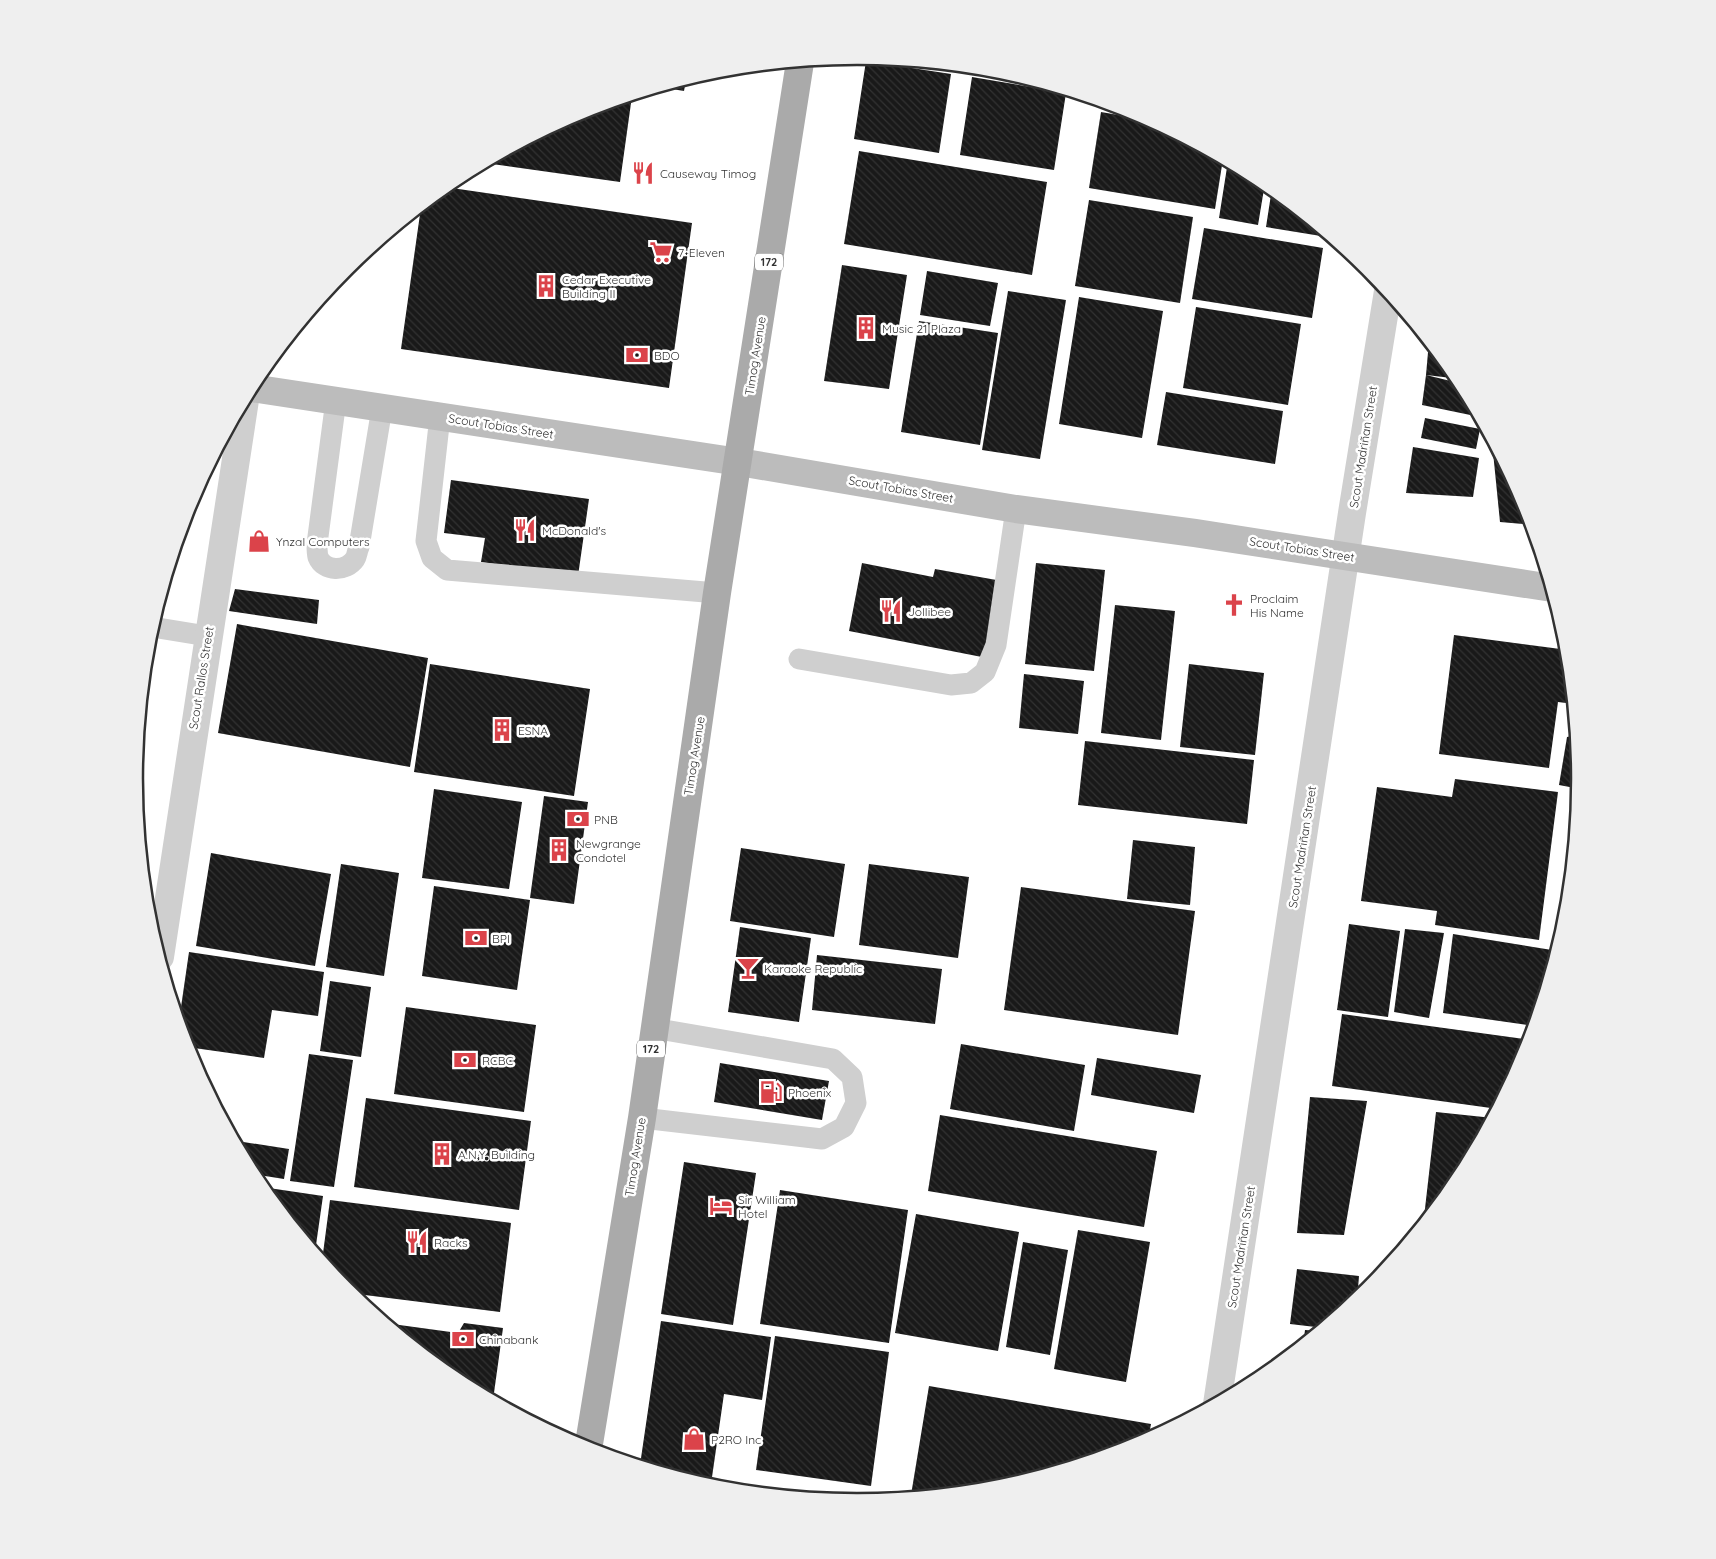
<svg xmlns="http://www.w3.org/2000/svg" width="1716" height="1559" font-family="Quicksand,sans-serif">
<defs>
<pattern id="building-back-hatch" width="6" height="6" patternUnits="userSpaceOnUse" patternTransform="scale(1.25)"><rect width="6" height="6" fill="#191919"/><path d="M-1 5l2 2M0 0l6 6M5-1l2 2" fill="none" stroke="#323232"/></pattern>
</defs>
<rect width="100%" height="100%" fill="#fff"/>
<path fill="url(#building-back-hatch)" d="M866 61 951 74 939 153 854 139Z
M939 64 999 70 1028 79 938 66Z
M972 77 1066 93 1054 170 960 155Z
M686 80 684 91 660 87Z
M632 96 620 182 485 163 581 111Z
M1101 112 1153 121 1223 159 1215 209 1089 188Z
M859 151 1047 182 1032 275 844 244Z
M1228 161 1265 183 1258 225 1219 218Z
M445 187 692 223 669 388 401 349 421 207Z
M1272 188 1327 234V237L1266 227Z
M1089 200 1193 217 1180 303 1075 286Z
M1204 228 1323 248 1312 318 1192 299Z
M842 265 907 275 889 389 824 381Z
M927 271 998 283 990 326 920 315Z
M1008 291 1066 300 1040 459 982 450Z
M1079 297 1163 311 1142 438 1059 424Z
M1196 307 1301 324 1288 405 1183 388Z
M919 321 998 333 980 445 901 432Z
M1429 341 1460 378V379L1426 375Z
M1426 375 1463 384 1480 417 1422 405Z
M1166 392 1283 411 1275 464 1157 445Z
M1425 418 1480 429 1476 449 1421 438Z
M1492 442H1494L1526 503 1533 525 1500 522Z
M1413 447 1479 458 1473 497 1406 493Z
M451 480 589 499 578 576 481 562 485 538 444 533Z
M862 563 933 577 935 569 1002 581 987 658 849 631Z
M1036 563 1105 570 1094 671 1025 664Z
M235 589 319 600 317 624 229 611Z
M1115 605 1175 611 1161 740 1101 733Z
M237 624 428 658 410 767 218 733Z
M1454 635 1568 650 1574 704 1558 702 1549 768 1439 754Z
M430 664 590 689 574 796 414 772Z
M1189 664 1264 673 1255 755 1180 747Z
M1024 674 1084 681 1078 734 1019 728Z
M1577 735 1581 780 1580 789 1559 785 1567 737Z
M1085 741 1254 760 1247 824 1078 805Z
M1455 779 1558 792 1539 940 1435 925 1437 911 1361 901 1377 787 1452 797Z
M434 789 522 802 509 889 422 878Z
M544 796 588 802 574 904 530 898Z
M1133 840 1195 847 1190 905 1127 899Z
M741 848 845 864 834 937 730 921Z
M211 853 331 874 315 966 196 946Z
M341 864 399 873 384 976 326 967Z
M869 864 969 877 958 958 859 945Z
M434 886 530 900 517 990 422 976Z
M1021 887 1195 911 1178 1035 1004 1010Z
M1349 924 1400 931 1388 1017 1337 1010Z
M740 927 811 938 799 1022 728 1012Z
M1405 929 1444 933 1429 1018 1394 1012Z
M1453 934 1558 951 1535 1026 1443 1013Z
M189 952 324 972 318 1016 272 1010 264 1058 187 1047 179 1021Z
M817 955 942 969 935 1024 812 1010Z
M330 981 371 987 361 1057 320 1051Z
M406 1007 536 1025 524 1112 394 1094Z
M1342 1014 1531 1040 1526 1057 1498 1109 1332 1086Z
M961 1044 1085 1065 1074 1131 950 1109Z
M309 1054 353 1060 334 1187 290 1181Z
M1097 1058 1201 1075 1194 1113 1091 1095Z
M720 1063 829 1081 822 1120 714 1102Z
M1310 1097 1367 1101 1344 1235 1297 1233Z
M366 1098 531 1121 519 1210 354 1187Z
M1436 1112 1493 1118 1459 1182 1423 1226Z
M940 1115 1157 1151 1144 1227 928 1191Z
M237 1141 289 1149 284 1179 253 1174 237 1144Z
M684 1162 756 1173 733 1325 661 1314Z
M262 1187 323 1196 315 1252 289 1221Z
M780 1190 908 1210 889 1343 760 1324Z
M330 1200 511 1223 500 1312 349 1293 322 1261Z
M916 1214 1019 1232 998 1351 895 1333Z
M1078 1230 1150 1242 1126 1382 1054 1369Z
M1023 1242 1068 1250 1050 1355 1006 1347Z
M1297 1269 1359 1276 1357 1301 1324 1328 1290 1324Z
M661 1321 771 1337 762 1400 724 1394 711 1484 692 1481 640 1465Z
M385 1323 458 1333 464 1323 503 1328 493 1400 456 1381Z
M1305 1330 1320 1331 1303 1346Z
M775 1336 889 1352 871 1486 756 1470Z
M929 1386 1151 1424 1148 1440 1135 1448 999 1489 922 1496 911 1495Z
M734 1485 779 1492V1495L733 1490Z"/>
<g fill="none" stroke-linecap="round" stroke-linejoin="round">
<path stroke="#cfcfcf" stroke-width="21" d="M336 400 317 544C317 548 317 553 318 557 324 572 346 572 355 559 357 556 357 551 359 547L382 408
M440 416 426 541 432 558 447 570 717 593
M152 627 207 636
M799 659 951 685 971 683 985 672 996 645 1016 509
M642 1118 822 1139 844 1127 856 1103 852 1077 833 1059 653 1028"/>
<path stroke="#cfcfcf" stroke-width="28" d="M160 957 245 400
M1217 1404 1352 513 1388 291"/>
<path stroke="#bcbcbc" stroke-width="28" d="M251 388 739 462 1016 509 1195 533 1552 588"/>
<path stroke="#aaa" stroke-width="28" d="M588 1450 642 1118 717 593 800 62"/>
</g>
<defs>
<symbol id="restaurant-bare" viewBox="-9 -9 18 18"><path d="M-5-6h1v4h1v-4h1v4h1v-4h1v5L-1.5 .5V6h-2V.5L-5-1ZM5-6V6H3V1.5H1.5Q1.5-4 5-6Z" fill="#db434a" stroke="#fff" stroke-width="2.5" paint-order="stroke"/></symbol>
<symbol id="supermarket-bare" viewBox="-9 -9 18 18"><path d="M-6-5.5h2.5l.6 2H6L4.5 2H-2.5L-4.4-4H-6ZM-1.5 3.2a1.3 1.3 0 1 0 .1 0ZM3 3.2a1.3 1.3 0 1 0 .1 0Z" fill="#db434a" stroke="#fff" stroke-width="2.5" paint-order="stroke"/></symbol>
<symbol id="building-bare" viewBox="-9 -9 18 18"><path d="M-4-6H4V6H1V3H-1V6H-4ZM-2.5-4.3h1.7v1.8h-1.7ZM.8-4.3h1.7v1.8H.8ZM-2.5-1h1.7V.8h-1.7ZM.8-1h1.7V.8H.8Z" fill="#db434a" stroke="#fff" stroke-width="2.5" paint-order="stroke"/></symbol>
<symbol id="bank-bare" viewBox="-9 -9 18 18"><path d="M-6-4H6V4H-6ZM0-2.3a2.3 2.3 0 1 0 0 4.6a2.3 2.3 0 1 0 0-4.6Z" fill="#db434a" stroke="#fff" stroke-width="2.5" paint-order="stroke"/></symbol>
<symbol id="shop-bare" viewBox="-9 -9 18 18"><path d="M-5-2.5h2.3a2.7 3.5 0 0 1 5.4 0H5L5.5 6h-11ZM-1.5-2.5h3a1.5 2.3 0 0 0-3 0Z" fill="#db434a" stroke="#fff" stroke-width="2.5" paint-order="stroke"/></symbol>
<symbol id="church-bare" viewBox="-9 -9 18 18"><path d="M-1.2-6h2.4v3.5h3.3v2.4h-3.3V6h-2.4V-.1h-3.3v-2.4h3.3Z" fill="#db434a" stroke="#fff" stroke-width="2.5" paint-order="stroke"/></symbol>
<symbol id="bar-bare" viewBox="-9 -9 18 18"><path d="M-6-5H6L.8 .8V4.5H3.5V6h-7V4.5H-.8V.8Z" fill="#db434a" stroke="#fff" stroke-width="2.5" paint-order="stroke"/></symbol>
<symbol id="fuel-bare" viewBox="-9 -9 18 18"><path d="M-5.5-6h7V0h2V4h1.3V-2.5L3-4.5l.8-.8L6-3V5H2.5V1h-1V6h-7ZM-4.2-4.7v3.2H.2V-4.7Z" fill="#db434a" stroke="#fff" stroke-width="2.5" paint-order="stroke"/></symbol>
<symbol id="hotel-bare" viewBox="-9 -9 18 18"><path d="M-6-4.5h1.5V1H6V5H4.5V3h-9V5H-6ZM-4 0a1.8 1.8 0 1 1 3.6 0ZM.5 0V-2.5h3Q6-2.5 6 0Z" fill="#db434a" stroke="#fff" stroke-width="2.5" paint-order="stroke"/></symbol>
</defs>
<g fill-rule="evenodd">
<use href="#restaurant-bare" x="627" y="157" width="32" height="32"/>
<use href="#supermarket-bare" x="645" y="236" width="32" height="32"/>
<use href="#building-bare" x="530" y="270" width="32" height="32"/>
<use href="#building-bare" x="850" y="312" width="32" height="32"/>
<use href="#bank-bare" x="621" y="339" width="32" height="32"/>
<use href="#restaurant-bare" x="509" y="514" width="32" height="32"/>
<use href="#shop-bare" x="243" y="525" width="32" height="32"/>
<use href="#church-bare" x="1218" y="589" width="32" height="32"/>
<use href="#restaurant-bare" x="875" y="595" width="32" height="32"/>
<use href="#building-bare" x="486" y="714" width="32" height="32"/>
<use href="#bank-bare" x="562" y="803" width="32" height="32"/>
<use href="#building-bare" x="543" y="834" width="32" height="32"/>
<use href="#bank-bare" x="460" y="922" width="32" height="32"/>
<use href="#bar-bare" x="732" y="952" width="32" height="32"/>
<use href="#bank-bare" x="449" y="1044" width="32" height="32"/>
<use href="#fuel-bare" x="755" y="1076" width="32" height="32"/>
<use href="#building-bare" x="426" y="1138" width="32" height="32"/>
<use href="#hotel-bare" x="705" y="1190" width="32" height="32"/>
<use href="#restaurant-bare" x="401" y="1226" width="32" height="32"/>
<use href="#bank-bare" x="447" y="1323" width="32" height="32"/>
<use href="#shop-bare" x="678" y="1423" width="32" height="32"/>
</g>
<g text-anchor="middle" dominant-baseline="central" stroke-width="5" stroke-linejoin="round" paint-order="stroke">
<g fill="#fff" stroke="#707070" stroke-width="1">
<rect x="755" y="253.5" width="28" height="17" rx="4"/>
<rect x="637" y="1040.5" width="28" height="17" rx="4"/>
</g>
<g font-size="11" font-weight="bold" fill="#323232">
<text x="769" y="262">172</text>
<text x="651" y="1049">172</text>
</g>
<g font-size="12" fill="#323232" stroke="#fff" text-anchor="start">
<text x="660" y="173">Causeway Timog</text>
<text x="678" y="252">7-Eleven</text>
<text x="562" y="279">Cedar Executive<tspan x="562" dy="14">Building II</tspan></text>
<text x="882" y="328">Music 21 Plaza</text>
<text x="654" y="355">BDO</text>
<text x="542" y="530">McDonald's</text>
<text x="276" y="541">Ynzal Computers</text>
<text x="1250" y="598">Proclaim<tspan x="1250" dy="14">His Name</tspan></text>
<text x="908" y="611">Jollibee</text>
<text x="518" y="730">ESNA</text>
<text x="594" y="819">PNB</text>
<text x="576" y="843">Newgrange<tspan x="576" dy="14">Condotel</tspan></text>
<text x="492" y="938">BPI</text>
<text x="764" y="968">Karaoke Republic</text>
<text x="482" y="1060">RCBC</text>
<text x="788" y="1092">Phoenix</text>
<text x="458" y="1154">A.N.Y. Building</text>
<text x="738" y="1199">Sir William<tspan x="738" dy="14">Hotel</tspan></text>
<text x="434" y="1242">Racks</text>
<text x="479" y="1339">Chinabank</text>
<text x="711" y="1439">P2RO Inc</text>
</g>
<g font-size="12" fill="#323232" stroke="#fff">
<text transform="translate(755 356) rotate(-81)">Timog Avenue</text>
<text transform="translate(501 426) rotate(9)">Scout Tobias Street</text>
<text transform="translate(1363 447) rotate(-81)">Scout Madriñan Street</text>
<text transform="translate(901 489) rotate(10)">Scout Tobias Street</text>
<text transform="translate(1302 549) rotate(9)">Scout Tobias Street</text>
<text transform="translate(201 678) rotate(-81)">Scout Rallos Street</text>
<text transform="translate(694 756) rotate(-81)">Timog Avenue</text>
<text transform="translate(1302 847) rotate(-81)">Scout Madriñan Street</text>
<text transform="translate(635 1157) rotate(-81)">Timog Avenue</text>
<text transform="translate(1241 1247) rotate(-81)">Scout Madriñan Street</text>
</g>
</g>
<path d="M0 0H1716V1559H0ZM143 779a714 714 0 1 1 1428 0a714 714 0 1 1-1428 0Z" fill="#efefef" fill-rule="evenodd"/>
<path fill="none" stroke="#323232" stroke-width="2.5" d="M143 779a714 714 0 1 1 1428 0a714 714 0 1 1-1428 0Z"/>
</svg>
